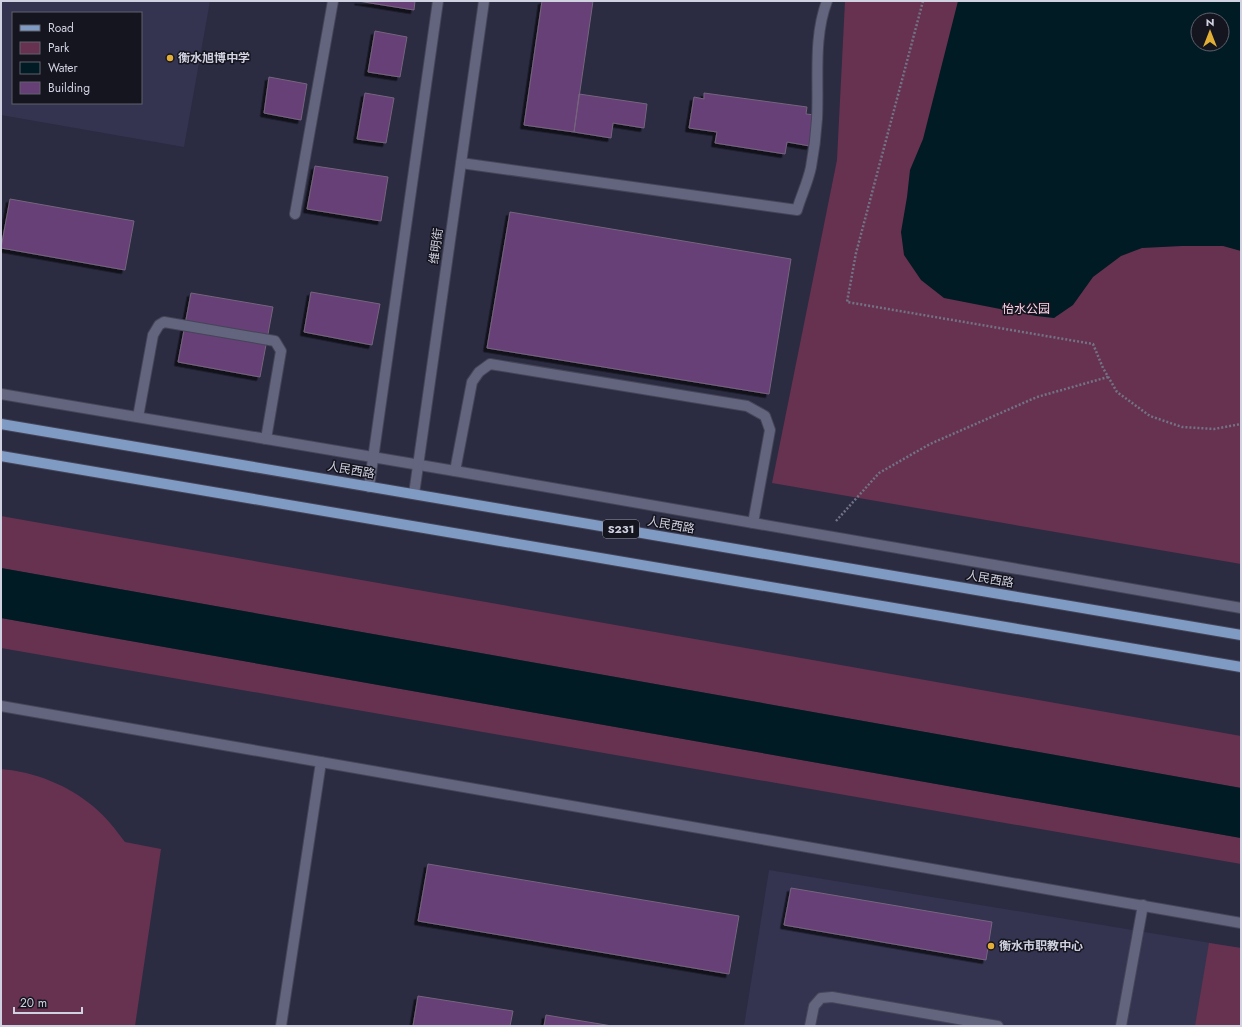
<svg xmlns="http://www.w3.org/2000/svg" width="1242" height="1027" font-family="Jost,'Noto Sans SC',sans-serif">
<defs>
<filter id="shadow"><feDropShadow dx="-3.5" dy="3.5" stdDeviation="0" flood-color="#0009"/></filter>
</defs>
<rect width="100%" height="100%" fill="#2b2b42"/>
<path fill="#343451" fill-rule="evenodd" d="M1 1H210L184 147 1 115ZM13 13H141V103H13Z
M769 870 1241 948V1026H744Z"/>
<path fill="#66324f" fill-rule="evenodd" d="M845 1H1241V564L772 483 837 160ZM1198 20H1222V44H1198Z
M1 516 1241 736V788L1 568Z
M1 618 1241 838V864L1 648Z
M1 769C35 772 68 785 94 807 106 817 116 830 125 842L161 849 135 1026H1Z
M1209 943 1241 948V1026H1195Z"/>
<path fill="#001b23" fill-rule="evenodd" d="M958 1H1241V251L1223 246H1182L1142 248 1121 256 1093 277 1073 305 1054 318 1036 316 944 298 921 280 904 255 901 232 907 197 910 170 923 139ZM1198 20H1222V44H1198Z
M1 568 1241 788V838L1 618Z"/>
<path fill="#663f76" stroke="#75657d" filter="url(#shadow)" d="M358 1H415L414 10Z
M542 1H593L574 132 524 125Z
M375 31 407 37 400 77 368 72Z
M269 77 307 84 301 120 264 113Z
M365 93 394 98 386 143 357 139Z
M704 93 807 107 806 114 815 115 810 146 787 142 785 154 715 143 717 132 689 128 694 97 704 99Z
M579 94 647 104 644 128 613 123 611 138 574 132Z
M315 166 388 177 381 221 307 209Z
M10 199 134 221 125 270 1 248Z
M510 212 791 259 769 394 487 348Z
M311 292 380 304 372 345 304 332Z
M191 293 273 307 260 377 178 362Z
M428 864 739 916 729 974 418 921Z
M791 888 992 922 986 960 784 925Z
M418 996 513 1011 510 1026H413Z
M546 1015 612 1026H544Z"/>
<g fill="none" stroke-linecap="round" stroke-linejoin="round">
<defs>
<path id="lane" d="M461 163 797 210C801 196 808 182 811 167 814 151 816 135 817 119 819 79 813 38 827 1
M295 214 333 1
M138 417 153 335 159 325 164 322 275 341 281 351 266 439
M455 471 472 382 479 372 490 364 747 406 765 416 770 430 753 523
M281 1026 321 762
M810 1026 814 1006 821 998 832 997 998 1026
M1121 1026 1143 905"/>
<path id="street" d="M1 394 455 471 1241 608"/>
<path id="secondary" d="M369 487 438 1
M414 494 484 1
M1 706 1241 923"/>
<path id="primary" d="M1 424 1241 635
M1 456 1241 667"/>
</defs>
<use href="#lane" stroke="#454558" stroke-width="12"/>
<use href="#street" stroke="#454558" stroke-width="12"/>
<use href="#secondary" stroke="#454558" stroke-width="12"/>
<use href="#primary" stroke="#454558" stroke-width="12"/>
<path stroke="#737387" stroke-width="2.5" stroke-dasharray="2 2" stroke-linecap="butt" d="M923 1 856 253 847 302 1093 344 1103 368 1117 392 1150 416 1182 427 1214 429 1241 424
M836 521 879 473 930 444 1037 397 1108 377"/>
<use href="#lane" stroke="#63647e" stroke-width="10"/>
<use href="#street" stroke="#63647e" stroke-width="10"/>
<use href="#secondary" stroke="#63647e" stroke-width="10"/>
<use href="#primary" stroke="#809bc3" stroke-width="10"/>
</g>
<g fill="#e3ae35" stroke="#15151f" stroke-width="1.5">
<circle cx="170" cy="58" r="4"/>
<circle cx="991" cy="946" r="4"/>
</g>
<g text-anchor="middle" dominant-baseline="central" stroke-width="3" stroke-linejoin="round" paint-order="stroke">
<rect fill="#15151f" stroke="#9999a7" stroke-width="1" x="603" y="520" width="36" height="18" rx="3"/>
<g font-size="11" font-weight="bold" fill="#d1d2e1">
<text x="621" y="529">S231</text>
</g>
<g font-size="12" font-weight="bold" fill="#d1d2e1" stroke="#15151f" text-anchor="start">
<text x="178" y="58">衡水旭博中学</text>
<text x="999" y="946">衡水市职教中心</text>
</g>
<g font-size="12" fill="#d1d2e1" stroke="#15151f">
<text transform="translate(436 246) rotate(-82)">维明街</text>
<text transform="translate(351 470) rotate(10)">人民西路</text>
<text transform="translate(671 525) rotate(10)">人民西路</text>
<text transform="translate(990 579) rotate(10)">人民西路</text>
</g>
<g font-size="12" fill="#fdd5e9" stroke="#15151f">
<text x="1026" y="309">怡水公园</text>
</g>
</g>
<rect width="1242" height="1027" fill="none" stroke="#d1d2e1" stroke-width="4"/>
<rect x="12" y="12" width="130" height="92" fill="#15151f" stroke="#60616d"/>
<rect x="20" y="25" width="20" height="6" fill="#809bc3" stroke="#60616d"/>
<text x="48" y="32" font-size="12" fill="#d1d2e1">Road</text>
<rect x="20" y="42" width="20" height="12" fill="#66324f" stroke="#60616d"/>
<text x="48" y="52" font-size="12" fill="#d1d2e1">Park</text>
<rect x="20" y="62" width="20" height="12" fill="#001b23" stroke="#60616d"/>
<text x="48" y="72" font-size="12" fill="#d1d2e1">Water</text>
<rect x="20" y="82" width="20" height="12" fill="#663f76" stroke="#60616d"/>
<text x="48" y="92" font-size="12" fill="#d1d2e1">Building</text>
<g transform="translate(1210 32)"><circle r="19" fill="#15151f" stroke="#60616d"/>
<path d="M0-3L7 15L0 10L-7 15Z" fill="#e3ae35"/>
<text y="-6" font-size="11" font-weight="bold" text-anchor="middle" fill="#d1d2e1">N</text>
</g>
<path d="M14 1007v6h68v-6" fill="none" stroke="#d1d2e1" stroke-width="2"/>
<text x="20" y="1007" font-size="12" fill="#d1d2e1" stroke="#15151f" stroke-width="3" paint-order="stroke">20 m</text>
</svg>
